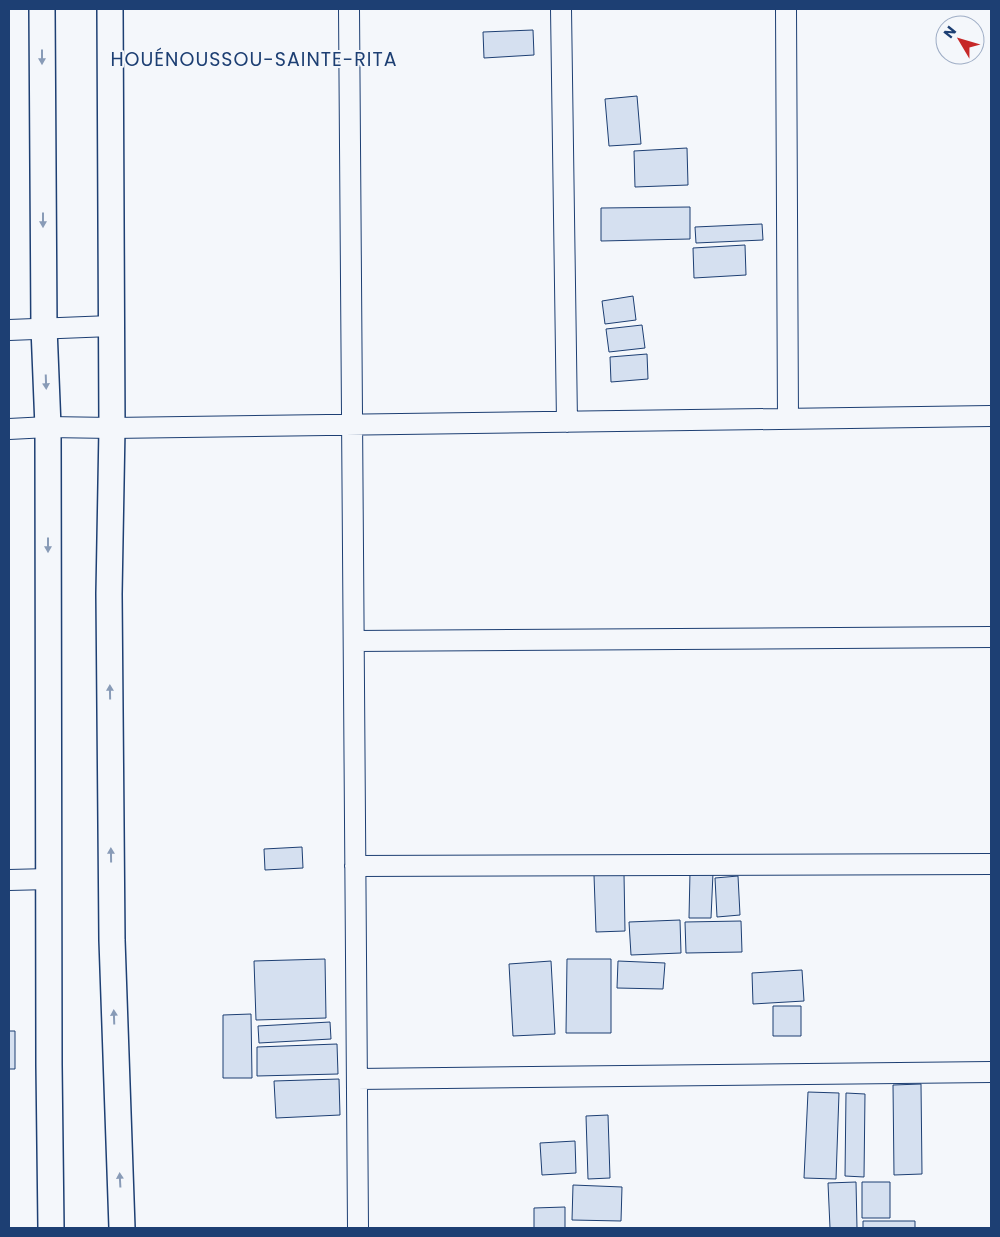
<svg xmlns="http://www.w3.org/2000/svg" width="1000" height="1237" font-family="Poppins,sans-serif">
<rect width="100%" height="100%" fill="#f4f7fb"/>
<path fill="#d5e0f0" stroke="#1d3f73" d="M533 30 534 55 484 58 483 32Z
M637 96 641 144 609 146 605 99Z
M687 148 688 185 635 187 634 151Z
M690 207V239L601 241V208Z
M762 224 763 240 696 243 695 227Z
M745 245 746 275 694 278 693 248Z
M633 296 636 320 605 324 602 301Z
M642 325 645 348 609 352 606 329Z
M647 354 648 379 611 382 610 357Z
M302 847 303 868 265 870 264 849Z
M690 872 713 873 711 918H689Z
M624 874 625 931 596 932 594 875Z
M738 876 740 915 717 917 715 878Z
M680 920 681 953 631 955 629 922Z
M741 921 742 952 686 953 685 922Z
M325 959 326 1018 256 1020 254 961Z
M567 959H611V1033H566Z
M551 961 555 1034 513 1036 509 964Z
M618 961 665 963 663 989 617 988Z
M802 970 804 1001 753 1004 752 973Z
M773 1006H801V1036H773Z
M251 1014 252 1078H223V1015Z
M330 1022 331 1039 259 1043 258 1026Z
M9 1031H15V1069H9Z
M337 1044 338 1074 257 1076V1047Z
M339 1079 340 1115 276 1118 274 1081Z
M921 1084 922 1174 894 1175 893 1085Z
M808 1092 839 1093 836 1179 804 1178Z
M846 1093 865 1094 864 1177 845 1176Z
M608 1115 610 1178 588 1179 586 1116Z
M575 1141 576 1173 542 1175 540 1143Z
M856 1182 857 1228H830L828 1183Z
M862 1182H890V1218H862Z
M573 1185 622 1187 621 1221 572 1220Z
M565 1207V1228H534V1208Z
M863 1221H915V1228H863Z"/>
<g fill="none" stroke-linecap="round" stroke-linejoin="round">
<defs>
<path id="minor" d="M349 9 358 1228
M561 9 567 422
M786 9 788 419
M9 330 111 326
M9 429 48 427 112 428 991 416
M354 641 991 637
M355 866 991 864
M9 880 49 879
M357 1079 991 1072"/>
<path id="tertiary" d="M42 9 44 328 48 427 49 1065 51 1228
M110 9 112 428 109 594 112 940 122 1228"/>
</defs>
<use href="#minor" stroke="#1d3f73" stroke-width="22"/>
<use href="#tertiary" stroke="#1d3f73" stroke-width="28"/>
<use href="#minor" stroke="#f4f7fb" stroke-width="20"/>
<use href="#tertiary" stroke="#f4f7fb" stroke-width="25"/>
</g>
<defs><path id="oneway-solid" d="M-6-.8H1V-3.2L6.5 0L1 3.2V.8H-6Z" transform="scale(1.25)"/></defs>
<g fill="#889bb7">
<use href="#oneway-solid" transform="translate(42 57) rotate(90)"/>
<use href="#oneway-solid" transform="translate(43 220) rotate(90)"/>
<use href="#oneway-solid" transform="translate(46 382) rotate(88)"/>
<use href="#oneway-solid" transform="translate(48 545) rotate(90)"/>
<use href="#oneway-solid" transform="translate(110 692) rotate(-91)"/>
<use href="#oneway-solid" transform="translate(111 855) rotate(-91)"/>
<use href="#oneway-solid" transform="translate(114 1017) rotate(-92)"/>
<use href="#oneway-solid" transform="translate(120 1180) rotate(-93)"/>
</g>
<g text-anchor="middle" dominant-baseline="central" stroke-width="4" stroke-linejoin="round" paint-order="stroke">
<g font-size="19" letter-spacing="1" fill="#1d3f73" stroke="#f4f7fb">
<text x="254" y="59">HOUÉNOUSSOU-SAINTE-RITA</text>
</g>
</g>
<rect width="1000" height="1237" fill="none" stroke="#1d3f73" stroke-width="20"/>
<g transform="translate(960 40) rotate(308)"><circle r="24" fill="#f4f7fb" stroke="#9eadc5"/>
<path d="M0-4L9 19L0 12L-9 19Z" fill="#c62828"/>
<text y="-8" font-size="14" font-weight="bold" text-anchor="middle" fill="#1d3f73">N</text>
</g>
</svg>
